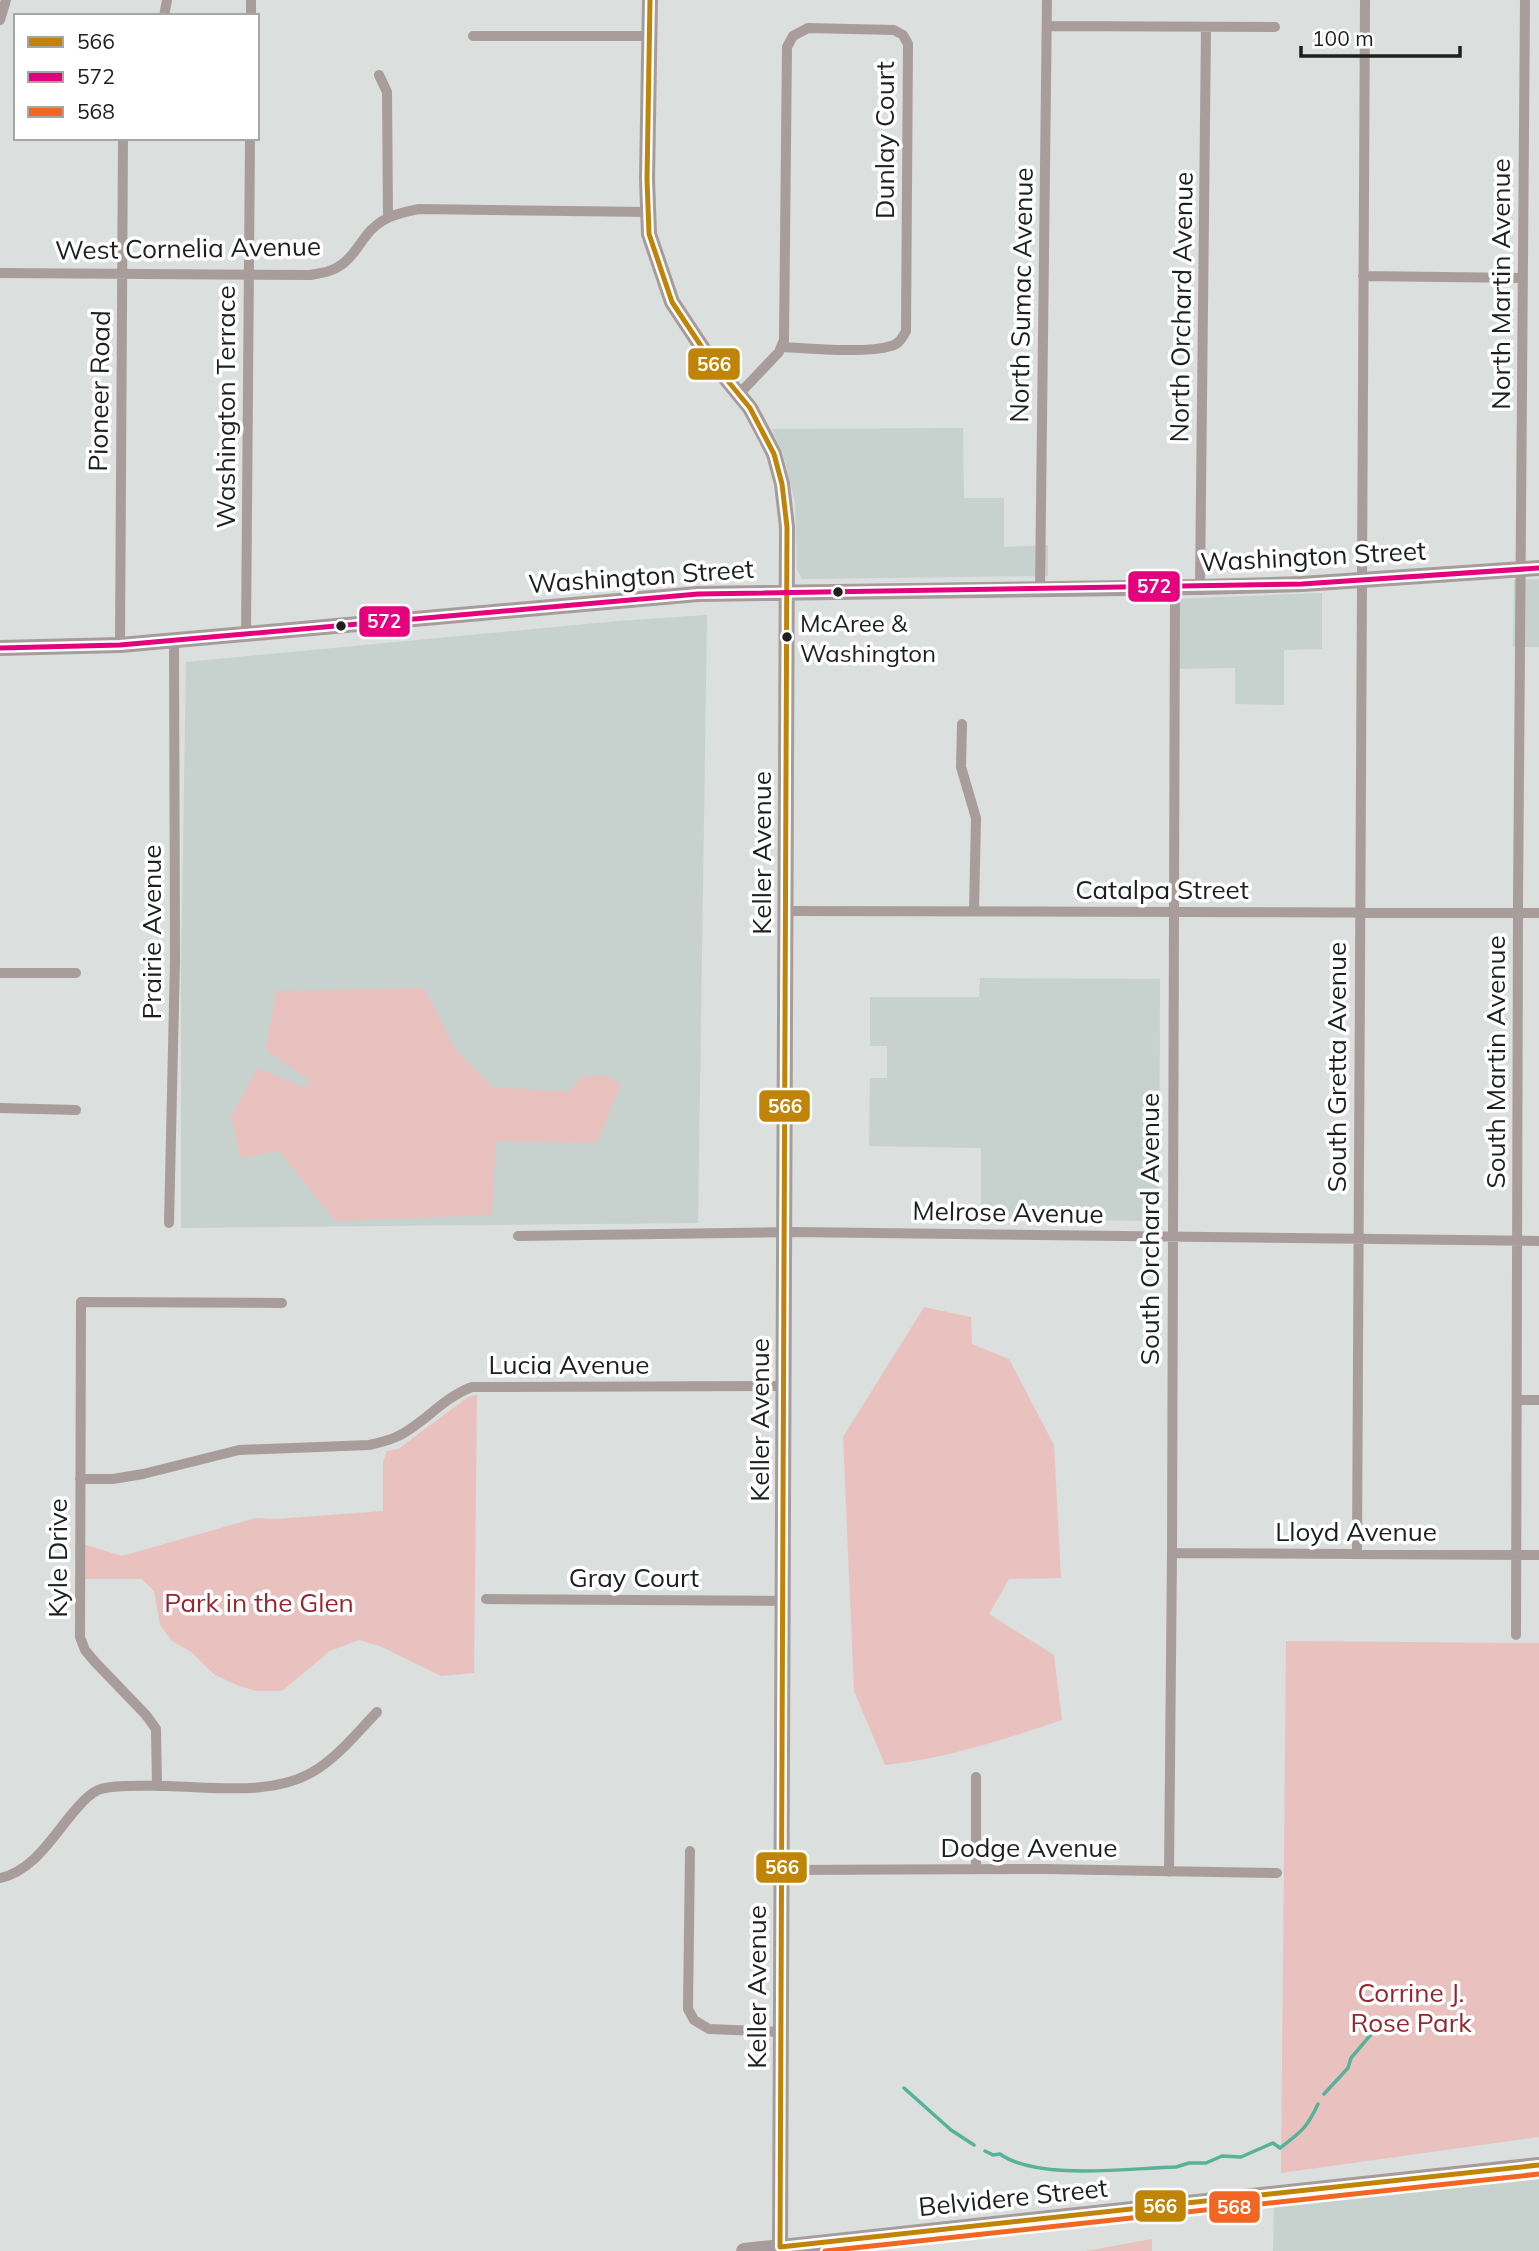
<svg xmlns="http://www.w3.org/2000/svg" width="1539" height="2251" font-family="Mulish,sans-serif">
<rect width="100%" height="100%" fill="#dbdfdd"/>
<path fill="#c7d1cd" d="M963 428 964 498H1004V547L1048 545V576L802 579 797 570 795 503 783 454 772 429Z
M1539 579V647H1513L1514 580Z
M1322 593V649L1284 650V705L1235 704V668L1172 669 1170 599Z
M707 615 698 1223 181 1228V972L186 662 618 621Z
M980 978 1160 979 1159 1221 981 1219V1148L869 1146 870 1078H887V1046H870V997H979Z
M1539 2175V2251H1273L1274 2203Z"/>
<path fill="#e9c2c0" d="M424 988 456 1050 492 1087 568 1092 581 1077 604 1075 621 1084 597 1143 496 1141 492 1215 335 1221 278 1150 241 1159 231 1117 257 1068 304 1087 312 1082 266 1050 276 991Z
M924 1307 971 1317 972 1344 1009 1359 1054 1445 1061 1578 1009 1579 989 1614 1054 1655 1062 1720C1002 1740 949 1758 885 1765L854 1691 843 1437Z
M477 1395 474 1673 441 1676 382 1647 359 1640 330 1651 282 1691H257L239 1686 215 1675 191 1652 172 1641 160 1625 154 1591 142 1579H83V1544L122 1556 256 1518 275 1519 383 1511V1462L387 1451 398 1449 468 1397Z
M1286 1641 1539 1643V2137L1281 2173Z
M1152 2239V2251H1086Z"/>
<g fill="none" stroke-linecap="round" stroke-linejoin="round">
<path stroke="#57b299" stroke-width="3.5" d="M904 2088 951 2130 974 2145
M1324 2094 1348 2068 1351 2058 1379 2025
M985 2151 993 2155 1000 2154C1038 2181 1130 2168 1176 2167L1189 2163H1206L1222 2156 1241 2157 1273 2143 1280 2148C1301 2132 1307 2128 1318 2104"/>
<path stroke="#a99d9c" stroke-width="10" d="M164 16 167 0
M251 16V0
M0 20 6 0
M1047 26 1275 27
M808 28 894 30 903 35 908 44 906 331C902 338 899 344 891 346 865 354 810 348 781 347L784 340 787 47 793 36Z
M473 36H649
M379 75 387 92 388 218
M0 273 310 275C321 273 332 272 341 265 352 258 358 246 366 236 379 218 398 213 419 209L648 212
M1363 276 1523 278
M740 393 779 352 781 347
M1200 587 1206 27
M1040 590 1047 0
M246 634 250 138
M120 645 123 138
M962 724 961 767 976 818 974 911
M786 911 1539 913
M0 973H76
M0 1108 76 1110
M169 1223 175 960 174 641
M518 1236 794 1232 1539 1241
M81 1302 80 1637 85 1650 95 1662 146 1715 156 1729 157 1786
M81 1302 282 1303
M1517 1400H1539
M80 1479H113L143 1474 239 1450 369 1445C378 1443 387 1441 396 1437 423 1425 442 1398 472 1387L784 1386
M1172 1553 1539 1555
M1357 1554 1365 0
M486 1599 783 1601
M1516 1635 1518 904 1525 0
M976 1777V1869
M690 1851 688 2009 694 2020 709 2029 781 2032
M781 1870 1044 1869 1277 1873
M1169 1872 1172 1553 1175 587
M0 1878C35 1871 55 1832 78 1807 83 1801 90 1794 98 1790 112 1784 151 1786 167 1786 216 1787 277 1797 319 1768 341 1753 359 1731 377 1712"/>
<path stroke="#a79c9c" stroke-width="16" d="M650 0 647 179 649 234 672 302 709 358 750 408 766 438 774 454 782 484 787 527 780 2247
M0 648 120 645 698 594 1200 587 1302 584 1539 568
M744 2251 1539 2165"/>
<defs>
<path id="bus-1" d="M650 0 647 179 649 234 672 302 709 358 750 408 774 454 782 484 787 527 780 2247 1539 2165"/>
<path id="bus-2" d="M0 648 120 645 698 594 1302 584 1539 568"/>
<path id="bus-3" d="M825 2251 1539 2174"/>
</defs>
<use href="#bus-1" stroke="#fff" stroke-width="10"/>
<use href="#bus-2" stroke="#fff" stroke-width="10"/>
<use href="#bus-3" stroke="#fff" stroke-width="10"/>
<use href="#bus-1" stroke="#c08408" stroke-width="5"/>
<use href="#bus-2" stroke="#e5007d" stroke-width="5"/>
<use href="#bus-3" stroke="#f26522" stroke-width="5"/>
</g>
<g fill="#1d201f" stroke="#fff" stroke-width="2.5">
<circle cx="838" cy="592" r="6"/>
<circle cx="341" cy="626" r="6"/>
<circle cx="787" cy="637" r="6"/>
</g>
<g text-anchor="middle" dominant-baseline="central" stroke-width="7" stroke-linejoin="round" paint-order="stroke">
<g font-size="24" fill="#1d201f" stroke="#fff" text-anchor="start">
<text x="800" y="623">McAree &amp;<tspan x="800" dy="30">Washington</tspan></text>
</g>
<g font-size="26" fill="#1d201f" stroke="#fff">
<text transform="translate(884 140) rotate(-90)">Dunlay Court</text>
<text transform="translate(188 248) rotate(-1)">West Cornelia Avenue</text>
<text transform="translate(1500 284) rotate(-90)">North Martin Avenue</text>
<text transform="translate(1021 295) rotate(-89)">North Sumac Avenue</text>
<text transform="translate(1181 307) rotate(-89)">North Orchard Avenue</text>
<text transform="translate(99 391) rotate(-89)">Pioneer Road</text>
<text transform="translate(225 407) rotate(-90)">Washington Terrace</text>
<text transform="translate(1313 556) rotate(-3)">Washington Street</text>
<text transform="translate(641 576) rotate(-4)">Washington Street</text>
<text transform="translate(761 853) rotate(-90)">Keller Avenue</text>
<text x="1162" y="889">Catalpa Street</text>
<text transform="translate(151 932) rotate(-90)">Prairie Avenue</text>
<text transform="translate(1495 1062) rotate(-90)">South Martin Avenue</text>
<text transform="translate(1336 1067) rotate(-90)">South Gretta Avenue</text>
<text transform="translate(1008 1212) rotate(1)">Melrose Avenue</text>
<text transform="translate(1149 1229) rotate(-90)">South Orchard Avenue</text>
<text x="569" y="1364">Lucia Avenue</text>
<text transform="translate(759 1420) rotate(-90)">Keller Avenue</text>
<text x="1356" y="1531">Lloyd Avenue</text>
<text transform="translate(57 1558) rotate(-90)">Kyle Drive</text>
<text x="634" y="1577">Gray Court</text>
<text x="1029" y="1847">Dodge Avenue</text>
<text transform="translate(756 1987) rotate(-90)">Keller Avenue</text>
<text transform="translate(1013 2197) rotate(-6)">Belvidere Street</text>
</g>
<g font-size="26" fill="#972530" stroke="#fff">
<text x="259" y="1602">Park in the Glen</text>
<text x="1411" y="1992">Corrine J.<tspan x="1411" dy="30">Rose Park</tspan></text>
</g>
</g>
<g stroke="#fff" stroke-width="2.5">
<rect x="687" y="347" width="54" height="34" rx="7" fill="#c08408"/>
<rect x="1127" y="570" width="54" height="33" rx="7" fill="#e5007d"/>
<rect x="358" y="605" width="53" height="33" rx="7" fill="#e5007d"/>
<rect x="758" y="1089" width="53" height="34" rx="7" fill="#c08408"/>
<rect x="755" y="1851" width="53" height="33" rx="7" fill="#c08408"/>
<rect x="1134" y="2189" width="53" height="34" rx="7" fill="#c08408"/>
<rect x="1208" y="2190" width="53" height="34" rx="7" fill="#f26522"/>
</g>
<g font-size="19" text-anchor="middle" font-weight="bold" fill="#fff">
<text x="714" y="371">566</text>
<text x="1154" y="593">572</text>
<text x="384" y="628">572</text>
<text x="785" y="1113">566</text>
<text x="782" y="1874">566</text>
<text x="1160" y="2213">566</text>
<text x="1234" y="2214">568</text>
</g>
<rect x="14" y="14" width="245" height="126" fill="#ffffff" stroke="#a5a6a5" stroke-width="2"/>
<rect x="28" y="37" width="35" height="10" fill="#c08408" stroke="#a5a6a5" stroke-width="2"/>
<text x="77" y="49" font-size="21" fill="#1d201f">566</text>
<rect x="28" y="72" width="35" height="10" fill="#e5007d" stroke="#a5a6a5" stroke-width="2"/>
<text x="77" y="84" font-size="21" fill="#1d201f">572</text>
<rect x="28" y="107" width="35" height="10" fill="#f26522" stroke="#a5a6a5" stroke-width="2"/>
<text x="77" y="119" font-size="21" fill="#1d201f">568</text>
<path d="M1301 46v10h159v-10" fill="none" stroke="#1d201f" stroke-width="3.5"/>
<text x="1312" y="46" font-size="21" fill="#1d201f" stroke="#ffffff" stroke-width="5" paint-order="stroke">100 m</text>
</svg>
